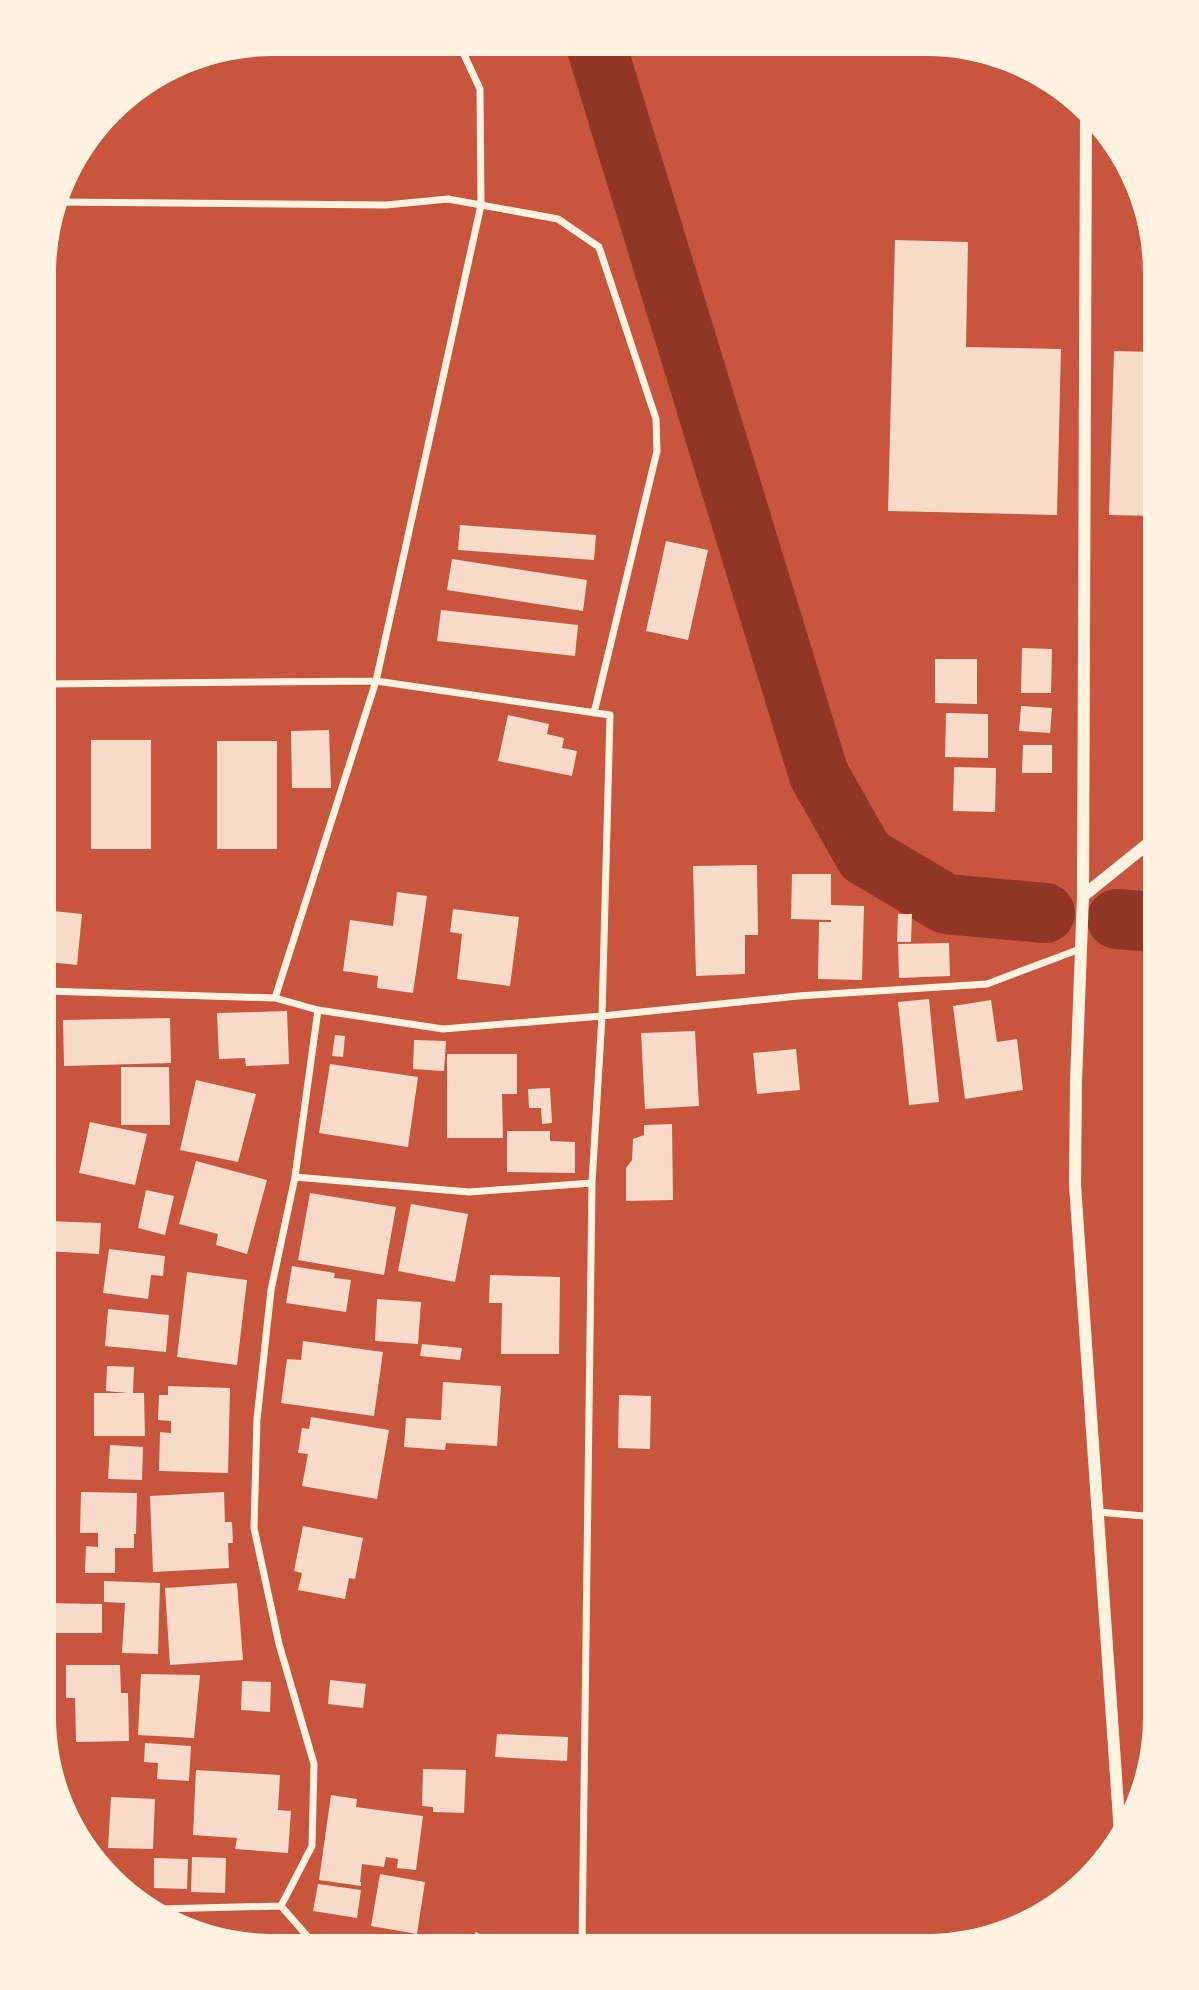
<svg xmlns="http://www.w3.org/2000/svg" width="1199" height="1990" font-family="Inter,sans-serif">
<rect width="100%" height="100%" fill="#c8553d"/>
<g fill="none" stroke-linecap="round" stroke-linejoin="round">
<path stroke="#8f3625" stroke-width="60" d="M596 45 819 775 865 856 946 904 1045 913
M1117 919 1155 922"/>
</g>
<path fill="#f7dbc8" d="M895 240 968 242 966 347 1061 349 1057 515 888 511Z
M1114 351 1155 352V516L1109 515Z
M460 525 596 535 594 560 458 550Z
M666 541 708 550 688 640 646 631Z
M452 559 587 580 583 611 447 590Z
M441 610 578 625 575 656 437 641Z
M1022 648 1052 649 1051 693H1021Z
M935 659H977V704L935 703Z
M1021 706 1052 708 1050 733 1019 731Z
M946 713 988 714V758L945 757Z
M508 715 549 724 547 734 564 738 562 748 577 751 572 776 498 761Z
M329 730 331 788H292L291 731Z
M91 740H151V849H91Z
M217 741H277V849H217Z
M1023 745H1052V773H1022Z
M954 767 996 768 995 812 953 811Z
M757 865 758 935H745V974L696 976 693 866Z
M792 874H831V905L864 906 862 980 818 979 819 922H831V920L791 919Z
M397 892 427 896 413 993 377 988 378 976 343 971 350 920 393 926Z
M453 909 519 917 510 986 457 979 462 934 450 932Z
M53 911 82 914 77 965 48 962Z
M898 914H912L911 942H897Z
M949 943 950 976 899 978 898 944Z
M929 999 939 1102 909 1105 898 1002Z
M991 1000 997 1042 1017 1039 1023 1090 965 1099 953 1006Z
M287 1011 289 1064 246 1066 245 1058 219 1059 217 1013Z
M170 1018 171 1063 64 1066 63 1020Z
M695 1031 699 1106 645 1109 641 1033Z
M335 1035 345 1036 343 1057 332 1056Z
M414 1040 446 1041 444 1071 413 1069Z
M796 1049 800 1090 757 1094 753 1053Z
M447 1054H517V1094H502L503 1138H447Z
M330 1064 418 1077 408 1147 319 1133Z
M121 1067H169L170 1125H121Z
M196 1080 256 1094 238 1162 180 1150Z
M550 1088 552 1123 542 1124 541 1108H529L528 1089Z
M90 1122 147 1134 135 1185 79 1173Z
M672 1124 673 1200 626 1201V1168L632 1160 633 1139 644 1135V1125Z
M507 1131H550V1141L575 1142V1173L507 1172Z
M196 1161 267 1180 247 1254 216 1245 218 1234 179 1224Z
M146 1190 174 1196 165 1235 138 1228Z
M310 1193 396 1207 384 1275 298 1260Z
M411 1204 468 1214 455 1282 398 1271Z
M46 1221 101 1223 99 1254 44 1251Z
M109 1249 165 1256 163 1276 151 1275 148 1299 103 1293Z
M292 1266 335 1273 334 1278 351 1280 346 1312 286 1303Z
M187 1272 247 1280 237 1365 177 1357Z
M490 1275 560 1277 559 1354H501L502 1303H489Z
M377 1299 421 1302 418 1344 375 1341Z
M108 1309 169 1315 166 1352 105 1346Z
M303 1341 383 1352 374 1416 281 1403 287 1359 301 1360Z
M422 1344 462 1348 460 1360 420 1356Z
M107 1366 134 1367 133 1393H144L145 1436H94V1393H128L106 1391Z
M443 1382 501 1386 497 1446 446 1443 445 1450 404 1447 406 1418 441 1420Z
M168 1386 230 1388 228 1473 159 1471 160 1432 171 1433V1421L158 1420 159 1395H168Z
M619 1395 651 1396 650 1449 618 1448Z
M311 1417 389 1430 377 1499 302 1486 308 1454 298 1453 302 1428 309 1429Z
M110 1445 143 1447 142 1480 108 1479Z
M81 1492 137 1493 136 1534H134V1548H115V1573H85L86 1546 98 1547V1533H80Z
M224 1492 225 1522H232L233 1543H228L229 1568 153 1572 150 1496Z
M303 1526 363 1538 355 1579 349 1578 345 1599 298 1590 302 1573 294 1571Z
M104 1581 160 1583 158 1654 122 1653 125 1603 104 1602Z
M237 1583 243 1660 170 1665 165 1588Z
M44 1603 102 1604V1633H44Z
M66 1665H120L121 1693H128L129 1741 76 1742 75 1698H66Z
M141 1674 200 1675 194 1738 138 1735Z
M330 1680 366 1684 363 1708 328 1704Z
M242 1681 271 1682 270 1712 241 1710Z
M497 1734 568 1737 567 1761 495 1757Z
M145 1743 191 1746 189 1781 157 1779 158 1763 144 1762Z
M423 1769 466 1770 464 1813 433 1812V1807L422 1806Z
M196 1770 280 1775 278 1810 291 1811 288 1853 235 1849 237 1838 193 1835Z
M331 1795 357 1799 356 1807 423 1816 416 1870 397 1868 398 1859 386 1857 384 1867 362 1864 360 1882H361V1886L319 1880Z
M111 1797 155 1799 153 1849 108 1848Z
M192 1857 226 1858 225 1893 191 1892Z
M154 1858 188 1859 187 1889 154 1888Z
M380 1874 425 1882 417 1934 371 1926Z
M318 1884 361 1890 357 1918 313 1911Z
M476 1932 501 1945H469Z"/>
<g fill="none" stroke-linecap="round" stroke-linejoin="round">
<path stroke="#fff3e0" stroke-width="7" d="M58 202 386 205 448 199 558 219 599 247 656 419 657 451 594 713
M45 684 376 681 610 715 602 1016 592 1183 582 1945
M45 991 275 998 318 1010 443 1029 602 1016 798 996 987 984 1080 949
M275 998 376 681 481 205 480 89 459 44
M295 1177 469 1192 592 1183
M1098 1512 1155 1517
M281 1906 312 1846 314 1764 279 1644 254 1528 257 1419 271 1290 295 1177 318 1010
M159 1909 281 1906 315 1945"/>
<path stroke="#fff3e0" stroke-width="12" d="M1086 117 1083 896 1076 1082 1075 1185 1120 1834
M1083 896 1155 838"/>
</g>
<path d="M0 0H1199V1990H0ZM273 56H926A217 217 0 0 1 1143 273V1717A217 217 0 0 1 926 1934H273A217 217 0 0 1 56 1717V273A217 217 0 0 1 273 56Z" fill="#fff3e0" fill-rule="evenodd"/>
</svg>
